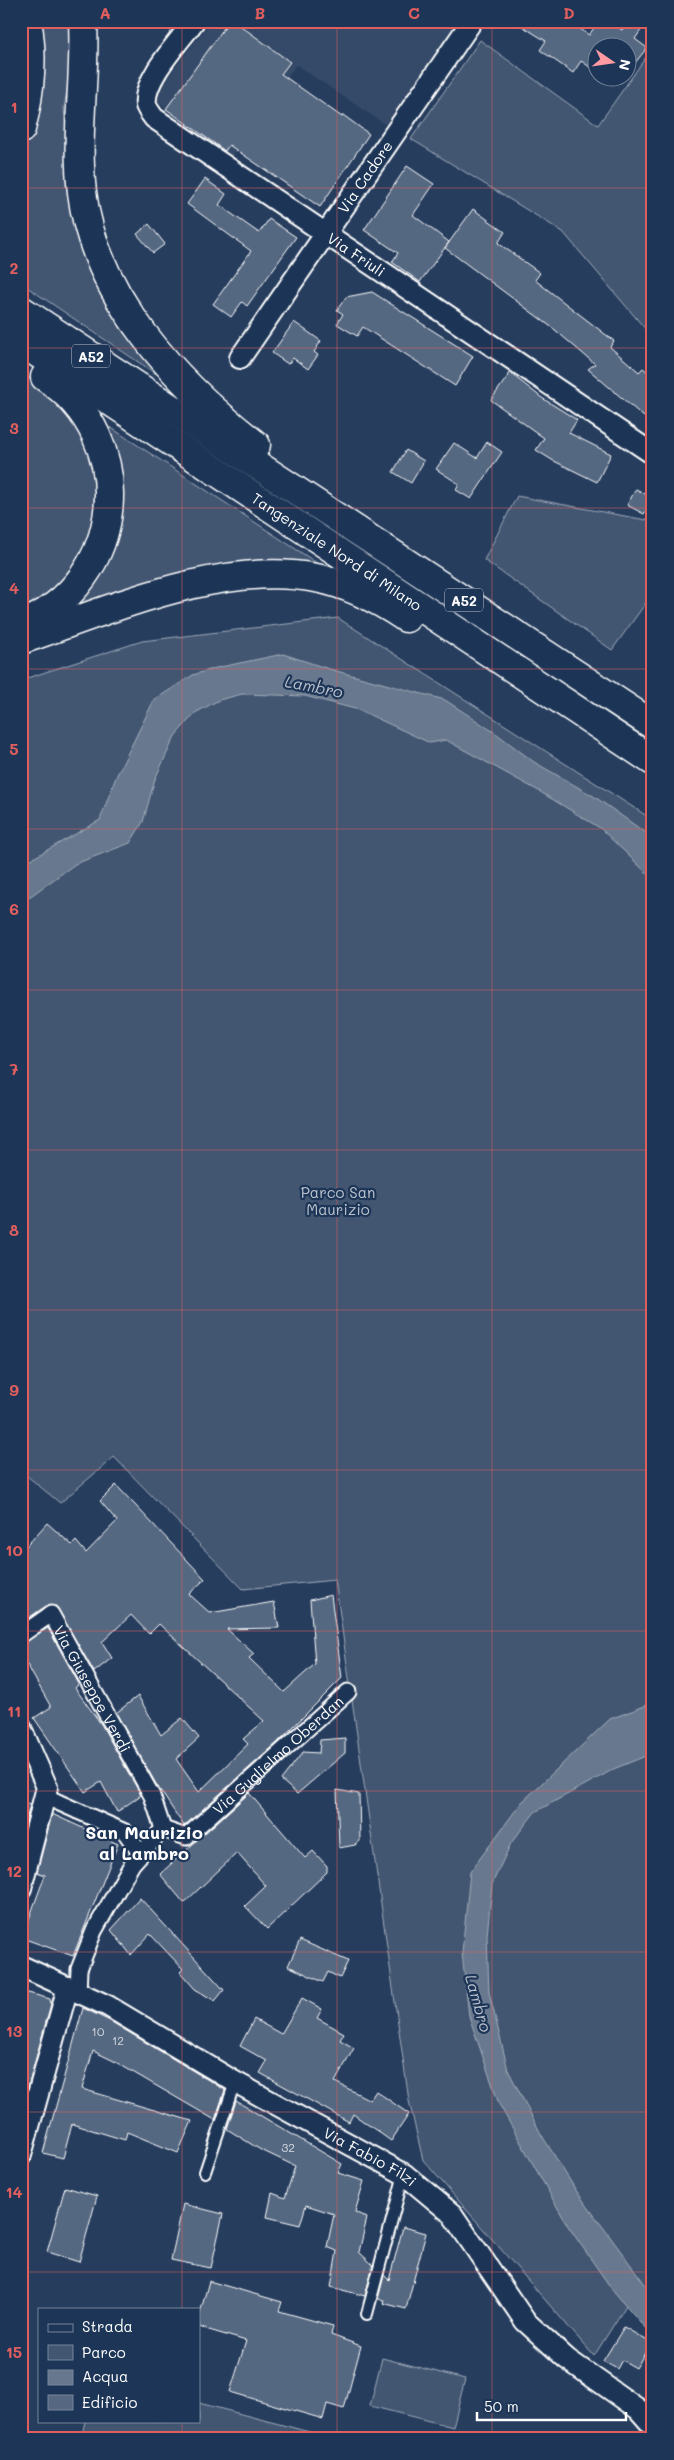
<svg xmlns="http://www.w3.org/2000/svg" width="674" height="2460" font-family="Mali,sans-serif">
<rect width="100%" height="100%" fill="#263d5e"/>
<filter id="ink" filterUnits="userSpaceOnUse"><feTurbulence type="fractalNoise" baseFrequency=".02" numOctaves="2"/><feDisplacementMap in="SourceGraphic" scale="10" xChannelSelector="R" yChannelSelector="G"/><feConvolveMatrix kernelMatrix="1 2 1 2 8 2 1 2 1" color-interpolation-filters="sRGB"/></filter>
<g filter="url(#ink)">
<path fill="#344a68" d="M211 21H450L455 26 386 125 296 65 231 157 156 101 163 83Z"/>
<path fill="#425672" stroke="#a0aab8" d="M35 21H72L73 53 64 108 74 226 90 261 161 370 156 374 21 283V156L31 127Z
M480 40 598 125 653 47V338L563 232 411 139Z
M21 373 58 397 90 439 101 505 72 582 21 619Z
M110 427 320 565 71 608 119 502V463Z
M517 496 646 520 653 507V593L612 650 484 560Z
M338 618 653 820V2319L632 2296 594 2356 423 2160 409 2101 335 1580 243 1589 114 1457 60 1503 21 1471V680L142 641Z
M382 2358 465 2379 453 2427 370 2406Z
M199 2403 336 2439H81L85 2421H199Z"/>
<path fill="#67788e" stroke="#a4aebb" d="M283 654 329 669 445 700 497 734 534 762 595 797 653 838V879L600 828 537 790 446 740 430 743 359 710 305 696 242 694 219 700 195 713 175 736 155 779 143 822 130 843 75 864 21 903V865L100 820 116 777 154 700 193 675 216 668Z
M653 1703V1753L616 1768 535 1812 511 1843 492 1884 487 1936 489 1992 508 2070 541 2134 577 2192 653 2295V2337L611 2288 568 2226 499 2104 469 2016 462 1953 470 1872 521 1803 610 1719Z"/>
<path fill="#556781" stroke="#fff" d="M229 21H234L290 62 281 74 342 117 343 115 369 134 320 207 229 145 225 151 166 109Z
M514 21H569L589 35 599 21H609L622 30 628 21H647L635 39 647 48 626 74V48H596V71L581 61 573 73 540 50 546 41Z
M407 166 434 184 413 215 449 242 420 282 392 262 398 253 364 230Z
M205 179 226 194 219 205 259 233 269 219 296 237 247 306 242 302 231 317 213 304 251 251 187 204Z
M473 209 505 232 498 243 540 273 535 280 614 341 610 347 639 372 643 368 653 377V407L644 417 588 369 595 364 554 329 445 248Z
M149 224 165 244 153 253 137 234Z
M372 292 473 356 455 386 363 327 357 336 337 324 343 314 337 310 346 297Z
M294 322 321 341 314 352 318 355 308 369 293 358 288 364 272 353Z
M510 373 542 398 577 420 569 433 611 454 597 482 552 460 536 450 544 438 491 400Z
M487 442 502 452 471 499 456 490 459 484 436 469 454 443 477 458Z
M406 450 424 461 411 483 393 472Z
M636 489 653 498 644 514 627 505Z
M116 1485 205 1579 189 1594 210 1613 274 1602 279 1628 227 1629 254 1654 249 1658 284 1692 315 1664 310 1600 331 1595 342 1678 276 1744 184 1826 156 1784 116 1713 138 1696 161 1735 182 1718 199 1738 176 1759 199 1792 248 1744 243 1739 264 1721 159 1624 149 1634 131 1615 102 1642 112 1658 94 1672 56 1606H46L21 1623V1552L47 1523 72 1545 76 1541 86 1553 117 1521 100 1501Z
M48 1628 79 1684 75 1688 101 1724 141 1795 117 1812 101 1782 85 1792 34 1718 51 1707 21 1654V1644Z
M345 1738V1753L297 1794 281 1780 303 1752 319 1753 320 1740Z
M337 1790 359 1794 360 1841 355 1845 339 1848Z
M249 1793 305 1858 313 1851 327 1866V1872L267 1929 245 1906 266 1886 237 1853 184 1903 160 1874Z
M21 1801 30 1805 21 1839Z
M52 1814 118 1844 73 1956 22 1938 45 1875 37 1872Z
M140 1898 224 1990 215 2001 195 1989 180 1972 183 1969 150 1934 131 1955 111 1930Z
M300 1940 348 1961 340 1978 328 1972 323 1982 288 1966Z
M21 1991 50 1999 51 2004 26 2094H21Z
M302 1998 322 2009 317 2018 344 2033 340 2040 354 2048 335 2082 370 2100 376 2091 409 2114 391 2141 353 2114 349 2122 260 2073 267 2061 240 2046 254 2019 281 2034Z
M83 2008 110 2021 225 2090 215 2120 112 2060 93 2051 82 2089 192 2121 178 2153 127 2132 125 2140 72 2124 63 2158 43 2153Z
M236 2101 342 2164 338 2173 364 2181 355 2212 367 2218 359 2252 373 2265 365 2296 331 2287 337 2251 327 2247 334 2214 306 2205 300 2225 267 2217 272 2193 285 2198 295 2166 259 2149 227 2129Z
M65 2187 97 2196 79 2262 47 2252Z
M183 2204 223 2214 211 2268 171 2260Z
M403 2227 426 2233 406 2309 383 2303 384 2300 378 2299 384 2275 389 2280Z
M209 2281 282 2302 279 2311 333 2326 331 2335 361 2346 344 2409 327 2404 323 2419 230 2392 246 2341 199 2327V2317Z
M624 2327 651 2343 636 2368 622 2360 617 2369 603 2361Z"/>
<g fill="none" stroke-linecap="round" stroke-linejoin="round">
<defs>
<path id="service" d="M205 2172 235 2082
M367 2314 404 2174"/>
<g id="pedestrian">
<path id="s1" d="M21 1635 51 1614 152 1796 163 1829"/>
<path d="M46 1794 53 1800 125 1832 141 1854"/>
<path id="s2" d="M78 1993 79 1969 94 1931 132 1864 163 1829 186 1837 348 1692"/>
</g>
<g id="minor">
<path id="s3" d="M194 21C180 41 142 80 146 105 147 109 151 114 154 118L653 454"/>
<path id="s4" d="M240 358 472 21"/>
<path d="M21 1728 47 1787 21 1888"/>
<path id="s5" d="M21 1966 108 2006 235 2082 404 2174 452 2214 525 2321 567 2359 638 2409 653 2426"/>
<path d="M21 2155 68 1987"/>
</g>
<g id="motorway">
<path d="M83 21C86 78 75 135 82 192 94 296 176 383 256 445"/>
<path d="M21 129C30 94 34 57 27 21"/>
<path d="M21 310 653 725"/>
<path id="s6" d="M21 342 653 761"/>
<path d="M21 625C127 582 140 439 45 377"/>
<path d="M21 640C110 610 221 560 316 578 349 584 379 600 406 618"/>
</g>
</defs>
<use href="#service" stroke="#fff" stroke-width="14"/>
<use href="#pedestrian" stroke="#fff" stroke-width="19"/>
<use href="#minor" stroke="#fff" stroke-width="24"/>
<use href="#motorway" stroke="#fff" stroke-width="31"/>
<use href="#service" stroke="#1d3557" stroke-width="10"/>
<use href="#pedestrian" stroke="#1d3557" stroke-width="15"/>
<use href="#minor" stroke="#1d3557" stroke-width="20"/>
<use href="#motorway" stroke="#1d3557" stroke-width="28"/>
</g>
</g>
<path fill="none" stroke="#e05e5e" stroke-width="1" stroke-opacity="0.55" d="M182 21V2309M337 21V2439M492 21V2439M21 188H653M21 348H653M21 508H653M21 669H653M21 829H653M21 990H653M21 1150H653M21 1310H653M21 1470H653M21 1631H653M21 1791H653M21 1952H653M21 2112H653M21 2272H653M182 2421V2439"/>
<g text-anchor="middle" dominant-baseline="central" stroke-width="4.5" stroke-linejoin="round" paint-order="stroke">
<g font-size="12" fill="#d4d9e0">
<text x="98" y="2031">10</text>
<text x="118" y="2040">12</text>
<text x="288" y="2147">32</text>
</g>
<g fill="#1d3557" stroke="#bbc2cd" stroke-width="1">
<rect x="72" y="344.5" width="38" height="23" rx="4"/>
<rect x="445" y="588.5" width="38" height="23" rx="4"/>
</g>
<g font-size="14" font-weight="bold" fill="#fff">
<text x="91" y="356">A52</text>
<text x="464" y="600">A52</text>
</g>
<g font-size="15" fill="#fff" stroke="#1d3557">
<text stroke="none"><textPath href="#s4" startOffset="220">Via Cadore</textPath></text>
<text stroke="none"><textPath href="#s3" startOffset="358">Via Friuli</textPath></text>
<text stroke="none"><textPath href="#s6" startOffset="379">Tangenziale Nord di Milano</textPath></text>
<text stroke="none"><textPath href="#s1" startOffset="122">Via Giuseppe Verdi</textPath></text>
<text stroke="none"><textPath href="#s2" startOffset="336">Via Guglielmo Oberdan</textPath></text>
<text stroke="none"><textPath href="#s5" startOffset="398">Via Fabio Filzi</textPath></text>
</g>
<g font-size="15" fill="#bdc4ce" stroke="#1d3557">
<text x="338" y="1192">Parco San<tspan x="338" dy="17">Maurizio</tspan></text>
</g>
<g font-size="16" font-style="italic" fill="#bbc2cc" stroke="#1d3557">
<text transform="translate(314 686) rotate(11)">Lambro</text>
<text transform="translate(479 2003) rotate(74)">Lambro</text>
</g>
<g font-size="18" font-weight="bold" fill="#fff" stroke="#1d3557">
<text x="144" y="1832">San Maurizio<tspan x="144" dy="21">al Lambro</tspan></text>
</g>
</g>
<rect width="674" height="2460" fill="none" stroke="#1d3557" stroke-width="55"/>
<rect x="38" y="2308" width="162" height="115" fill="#1d3557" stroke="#77869a"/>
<rect x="48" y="2324" width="25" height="8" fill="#1d3557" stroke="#77869a"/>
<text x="82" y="2332" font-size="15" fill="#ffffff">Strada</text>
<rect x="48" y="2345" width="25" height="15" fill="#425672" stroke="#77869a"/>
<text x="82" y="2358" font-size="15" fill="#ffffff">Parco</text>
<rect x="48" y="2370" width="25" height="15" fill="#67788e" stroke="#77869a"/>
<text x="82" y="2382" font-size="15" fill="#ffffff">Acqua</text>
<rect x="48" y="2395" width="25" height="15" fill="#556781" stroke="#77869a"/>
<text x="82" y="2408" font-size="15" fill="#ffffff">Edificio</text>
<g transform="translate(612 62) rotate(103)"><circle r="24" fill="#1d3557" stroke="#77869a"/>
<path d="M0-4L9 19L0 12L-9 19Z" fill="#ff9aa2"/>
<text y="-8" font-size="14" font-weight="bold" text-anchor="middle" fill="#ffffff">N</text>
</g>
<path d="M477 2412v8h149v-8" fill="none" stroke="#ffffff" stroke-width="2.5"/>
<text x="484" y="2412" font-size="15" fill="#ffffff" stroke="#1d3557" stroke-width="4" paint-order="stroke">50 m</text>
<rect x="28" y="28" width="618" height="2404" fill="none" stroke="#e05e5e" stroke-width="2"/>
<g font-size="16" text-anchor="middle" font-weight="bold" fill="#e05e5e">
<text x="105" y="19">A</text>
<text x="260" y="19">B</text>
<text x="414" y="19">C</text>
<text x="569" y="19">D</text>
<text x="14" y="113">1</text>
<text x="14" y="274">2</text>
<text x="14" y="434">3</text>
<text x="14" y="594">4</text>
<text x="14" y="755">5</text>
<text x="14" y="915">6</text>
<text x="14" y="1075">7</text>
<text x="14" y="1236">8</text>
<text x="14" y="1396">9</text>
<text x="14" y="1556">10</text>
<text x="14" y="1717">11</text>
<text x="14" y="1877">12</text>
<text x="14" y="2037">13</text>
<text x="14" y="2198">14</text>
<text x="14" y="2358">15</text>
</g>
</svg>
